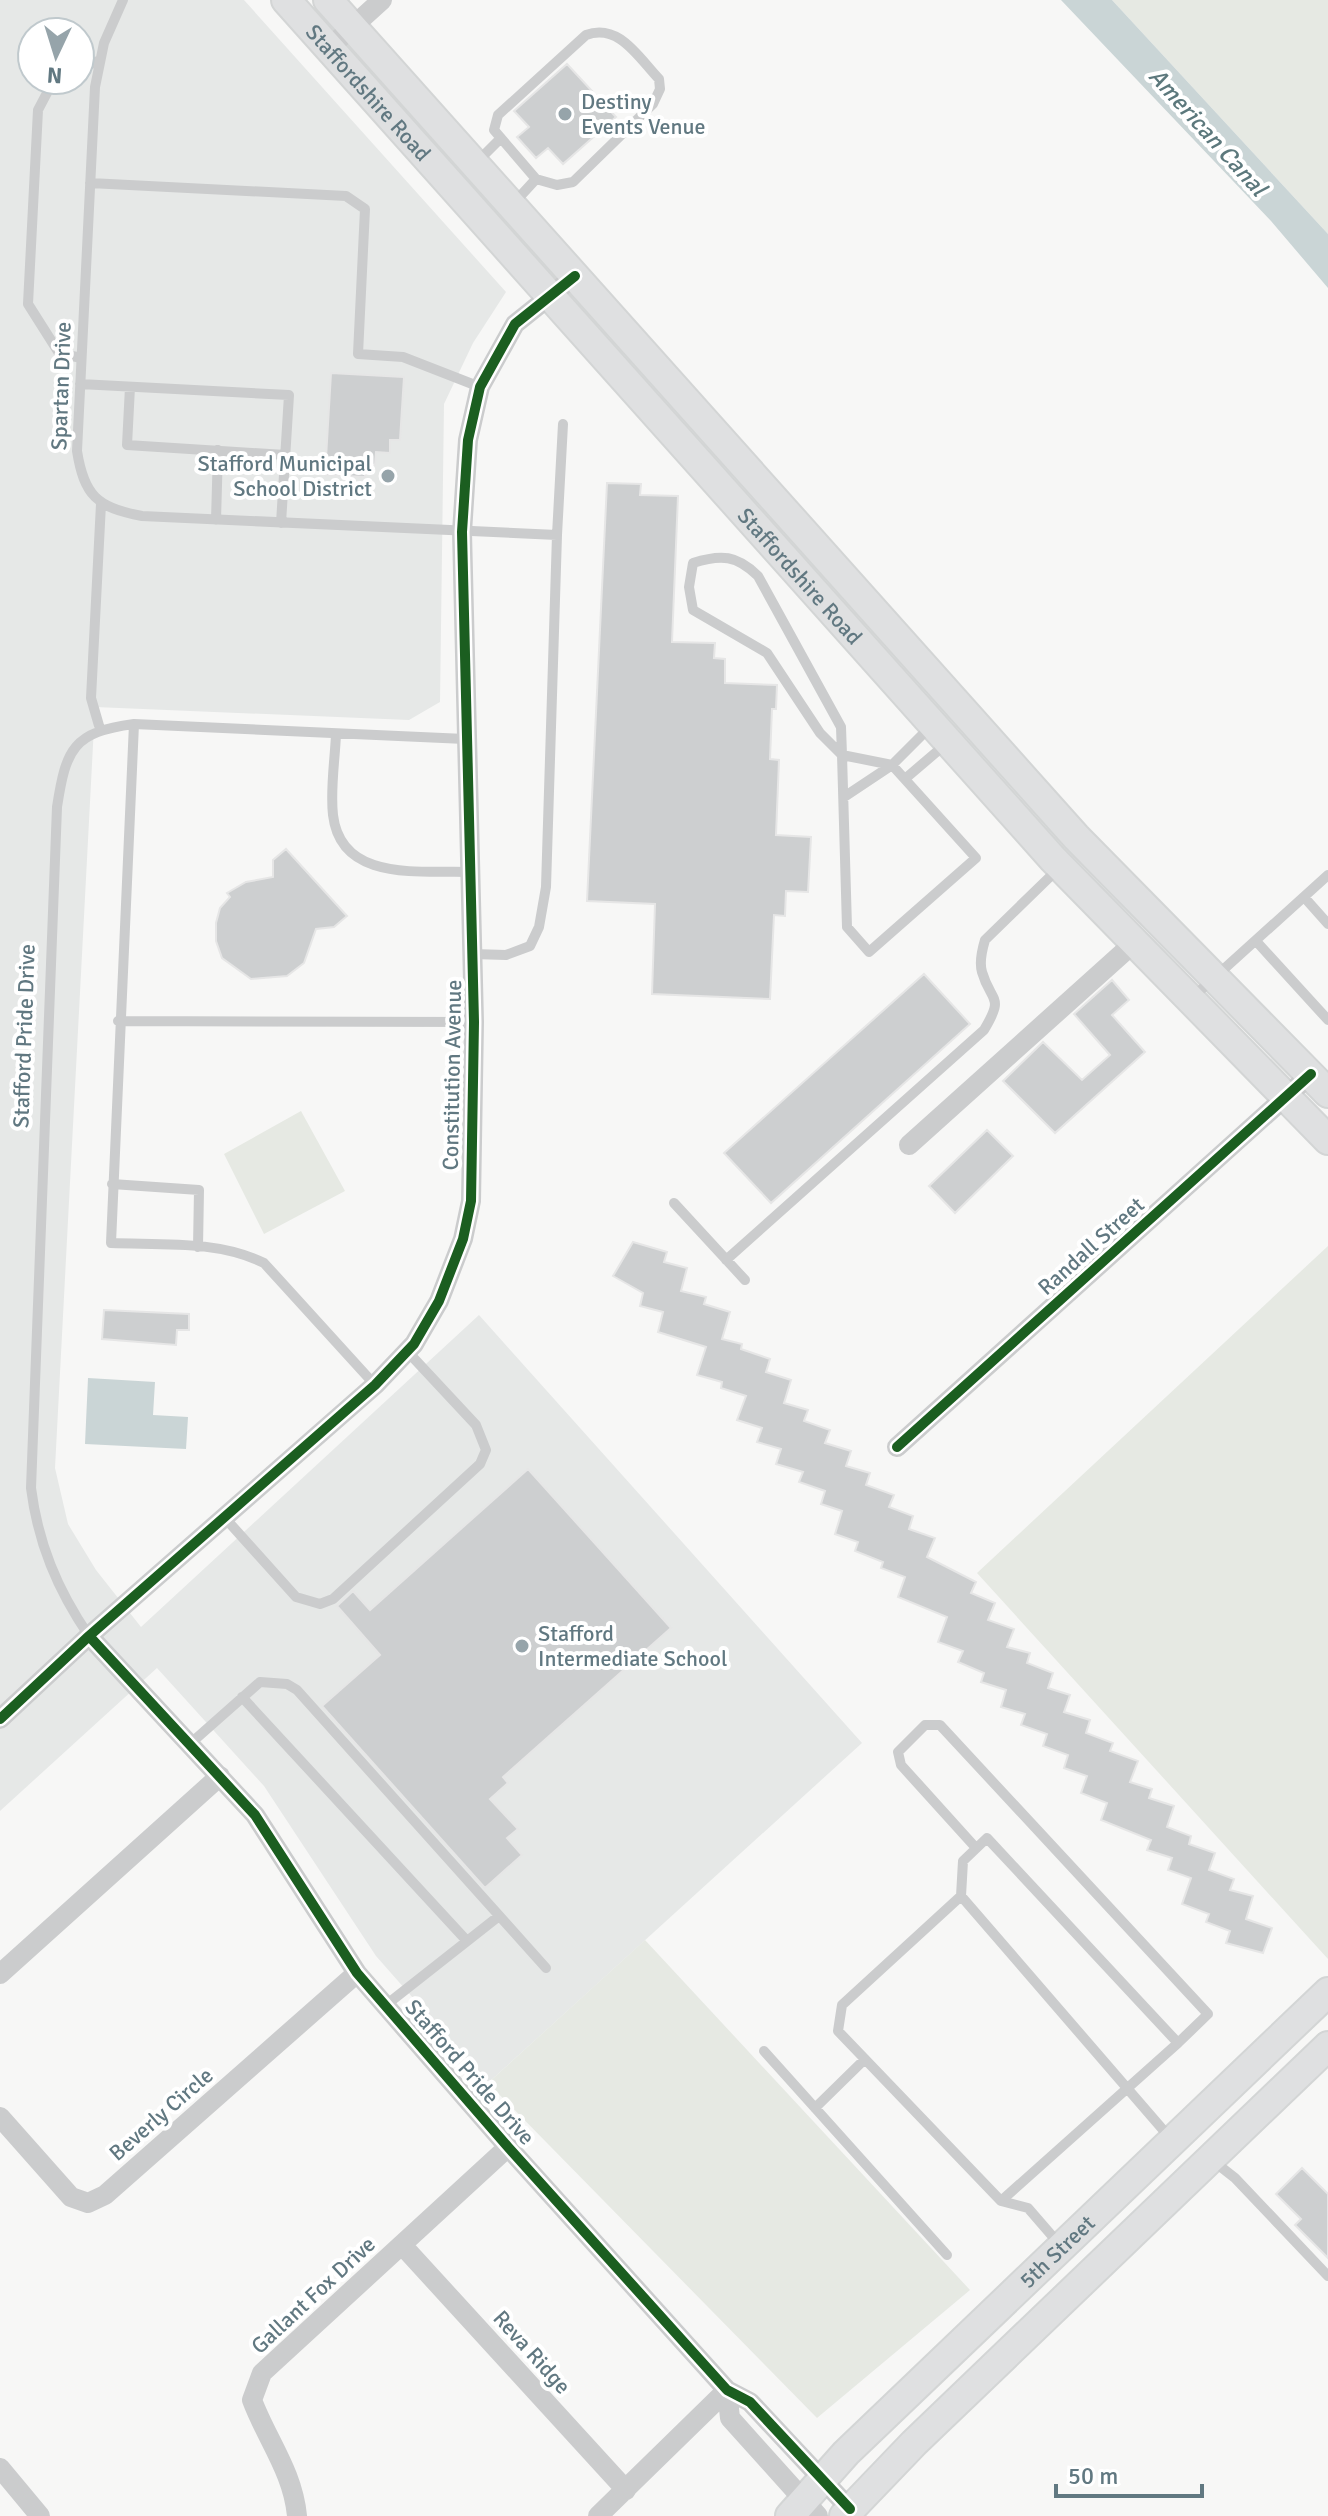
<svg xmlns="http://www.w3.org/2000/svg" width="1328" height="2516" font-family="Signika,sans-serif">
<rect width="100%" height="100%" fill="#f7f7f6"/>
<path fill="#e6e8e7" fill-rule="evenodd" d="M0 0H244L506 292 473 343 444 404 440 702 409 720 95 707 55 1468 68 1524 96 1570 141 1627 479 1315 862 1743 488 2083 376 1956 264 1786 157 1668 0 1811ZM32 32H80V80H32Z"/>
<path fill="#e6e9e3" d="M1112 0H1328V234Z
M301 1111 345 1191 264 1234 224 1154Z
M1328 1246V1959L977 1573Z
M645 1940 970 2290 817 2418 488 2083Z"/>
<path fill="#cad5d6" d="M1061 0H1112L1328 234V288L1271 221Z
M88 1378 155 1382 153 1415 188 1417 186 1449 85 1444Z"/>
<path fill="#cdcfd0" stroke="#e6e6e6" stroke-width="2" d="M567 64 616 117 563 164 548 148 536 158 517 137 529 127 514 111Z
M331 373 404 377 400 440H390V453L376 452 375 465 366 464 365 477 325 475Z
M607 483 641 484 640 495 678 496 672 642 715 643 714 658 725 659V683L777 685 776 709H772L770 759 779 760 776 835 811 837 808 892 786 891 785 916 774 915 770 999 652 994 655 904 587 901Z
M286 849 347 916 334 927 316 929 304 963 287 976 251 979 222 958 216 941V923L220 908 230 897 227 893 246 882 273 877V860Z
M924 974 970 1024 771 1203 724 1153Z
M1112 980 1129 1000 1112 1015 1145 1052 1055 1133 1003 1081 1043 1042 1082 1080 1110 1055 1074 1014Z
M987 1130 1013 1156 955 1213 929 1186Z
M633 1242 667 1252 664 1262 687 1268 681 1291 706 1297 704 1304 730 1312 722 1339 742 1344 741 1349 770 1359 766 1372 791 1380 784 1403 808 1410 804 1421 830 1430 825 1443 851 1451 846 1466 870 1473 866 1485 894 1495 889 1507 913 1516 909 1529 935 1538 927 1557 976 1582 971 1593 995 1603 988 1620 1014 1629 1007 1647 1030 1653 1027 1663 1053 1673 1048 1688 1070 1695 1064 1712 1090 1720 1086 1733 1113 1743 1110 1751 1138 1761 1130 1782 1152 1789 1149 1798 1174 1806 1167 1827 1191 1836 1189 1844 1215 1853 1209 1870 1234 1879 1230 1890 1253 1896 1246 1919 1272 1928 1263 1953 1226 1943 1230 1931 1206 1922 1209 1914 1182 1904 1191 1878 1168 1870 1172 1858 1147 1850 1151 1840 1101 1820 1107 1803 1081 1793 1087 1776 1064 1768 1068 1755 1043 1746 1047 1734 1021 1725 1025 1714 1001 1707 1006 1690 981 1682 984 1673 958 1662 963 1651 938 1642 947 1617 898 1597 905 1577 881 1568 883 1562 855 1551 858 1542 835 1534 842 1511 821 1504 825 1491 799 1482 803 1472 776 1464 781 1449 757 1442 762 1428 737 1420 746 1396 721 1388 722 1382 697 1375 706 1347 658 1332 663 1312 640 1306 643 1293 613 1276Z
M104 1310 189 1314V1330H177L176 1345 102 1339Z
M528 1469 671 1628 503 1777 508 1783 490 1799 518 1829 507 1838 522 1855 485 1888 322 1706 380 1655 337 1606 353 1591 370 1610Z
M1302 2168 1328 2194V2258L1295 2225 1301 2219 1276 2194Z"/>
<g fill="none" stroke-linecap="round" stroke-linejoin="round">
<defs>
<g id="secondary">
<path id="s1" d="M286 0 1053 859 1328 1140"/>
<path d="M328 0 1076 837 1328 1093"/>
<path id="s2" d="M790 2516 846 2453 1328 1992"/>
<path d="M844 2516 914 2443 1328 2046"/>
</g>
</defs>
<use href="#secondary" stroke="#d3d5d5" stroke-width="32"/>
<path stroke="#cbcccd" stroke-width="10" d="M123 0 104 43 95 87 77 451C84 495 97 508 142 516L557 535 546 887 539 927 530 946 506 955 473 954
M80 69 100 60
M59 80 48 91 38 110 28 304 59 353 81 358
M477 162 501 138
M90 183 346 196 365 209 358 354 403 357 480 387
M513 204 536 179 557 185 573 182 653 104 660 89 659 79C638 57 619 23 586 35L498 115 494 130 536 179
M80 384 289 395 281 523
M130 387 127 445 285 455
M216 520 218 450
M557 535 563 424
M134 724 111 1243C160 1245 218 1240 264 1263L375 1385
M100 729 91 698 101 504
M336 734C335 760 330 789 333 815 341 883 421 870 471 872
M842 755 841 727 758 576C737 555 721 554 693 563L689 587 693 610 767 653 820 733 842 755 892 765 976 858 869 952 847 927 842 755
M906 778 947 743
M844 797 892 765 932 725
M1304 897 1328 924
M1256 941 1328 1020
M1193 997 1328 875
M118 1021 474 1022
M112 1184 199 1190 198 1247
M674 1203 745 1280
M726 1260 984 1030C1005 995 991 1003 982 972 979 962 982 950 985 940L1059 868
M225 1518 296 1597 320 1604 333 1599 480 1464 486 1450 476 1425 407 1351
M89 1636C57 1589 38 1543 31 1488L57 807C66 749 73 732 134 724L465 739
M242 1697 467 1941
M191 1743 260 1682 287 1684 297 1690 546 1968
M976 1848 901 1765 898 1752 925 1725H940L1208 2014 1178 2043
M961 1896 963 1861 987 1838 1178 2043 1001 2201
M386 2005 499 1916
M764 2051 947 2255
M815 2108 865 2059
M1212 2160 1235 2178 1328 2276
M1060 2245 1028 2208 1001 2201 838 2031 842 2005 961 1896 1171 2139"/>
<path stroke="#cbcccd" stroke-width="20" d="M329 48 382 0
M909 1145 1135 942
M897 1447 1311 1074
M89 1636 255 1815 357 1973 508 2147 727 2390 750 2402 850 2509
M0 1719 89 1636 375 1385 414 1344 439 1301 463 1239 471 1201 474 1022 462 532 468 440 480 387 515 324 575 276
M0 1974 220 1776
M0 2117 71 2197 88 2203 105 2195 357 1973
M402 2245 626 2490
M727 2390 730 2418 818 2516
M0 2468 40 2516
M297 2516C293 2472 267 2440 252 2400L262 2373 508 2147
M598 2516 727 2390"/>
<use href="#secondary" stroke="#dfe0e1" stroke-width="28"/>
<defs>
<path id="cycleway" d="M897 1447 1311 1074
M89 1636 255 1815 357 1973 508 2147 727 2390 750 2402 850 2509
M0 1719 89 1636 375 1385 414 1344 439 1301 463 1239 471 1201 474 1022 462 532 468 440 480 387 515 324 575 276"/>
</defs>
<use href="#cycleway" stroke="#fff" stroke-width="15"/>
<use href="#cycleway" stroke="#1b5e20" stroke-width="10"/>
</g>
<g fill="#96a4aa" stroke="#fff" stroke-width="3">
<circle cx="565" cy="114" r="8"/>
<circle cx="388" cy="476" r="8"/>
<circle cx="522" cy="1646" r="8"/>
</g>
<g text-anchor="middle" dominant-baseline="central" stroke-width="8" stroke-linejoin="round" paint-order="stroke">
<g font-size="22" fill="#617881" stroke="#fff">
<text stroke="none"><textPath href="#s1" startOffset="124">Staffordshire Road</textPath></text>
<text transform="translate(61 386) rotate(-88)">Spartan Drive</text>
<text stroke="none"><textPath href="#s1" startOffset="772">Staffordshire Road</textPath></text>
<text transform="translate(24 1036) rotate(-88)">Stafford Pride Drive</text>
<text transform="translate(452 1075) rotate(-89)">Constitution Avenue</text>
<text transform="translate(1091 1246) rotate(-42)">Randall Street</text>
<text transform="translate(470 2072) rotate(49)">Stafford Pride Drive</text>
<text transform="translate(161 2114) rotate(-41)">Beverly Circle</text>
<text stroke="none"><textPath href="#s2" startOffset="376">5th Street</textPath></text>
<text transform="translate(313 2295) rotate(-43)">Gallant Fox Drive</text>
<text transform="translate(532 2352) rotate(48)">Reva Ridge</text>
</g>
<g font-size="22" fill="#617881" stroke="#fff" text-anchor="start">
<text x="581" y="101">Destiny<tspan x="581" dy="25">Events Venue</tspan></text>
<text x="372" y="463" text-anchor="end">Stafford Municipal<tspan x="372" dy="25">School District</tspan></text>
<text x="538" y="1633">Stafford<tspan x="538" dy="25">Intermediate School</tspan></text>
</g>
<g font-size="24" font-style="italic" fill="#5c787c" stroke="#fff">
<text transform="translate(1208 132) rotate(48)">American Canal</text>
</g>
</g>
<g transform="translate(56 56) rotate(184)"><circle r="38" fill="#ffffff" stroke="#c0c9cd" stroke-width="2"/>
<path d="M0-6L14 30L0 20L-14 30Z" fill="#96a4aa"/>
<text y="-12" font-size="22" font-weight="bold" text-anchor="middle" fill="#617881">N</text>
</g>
<path d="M1056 2484v12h146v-12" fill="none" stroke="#617881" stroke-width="4"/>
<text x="1068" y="2484" font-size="24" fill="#617881" stroke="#ffffff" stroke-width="6" paint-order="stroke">50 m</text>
</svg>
